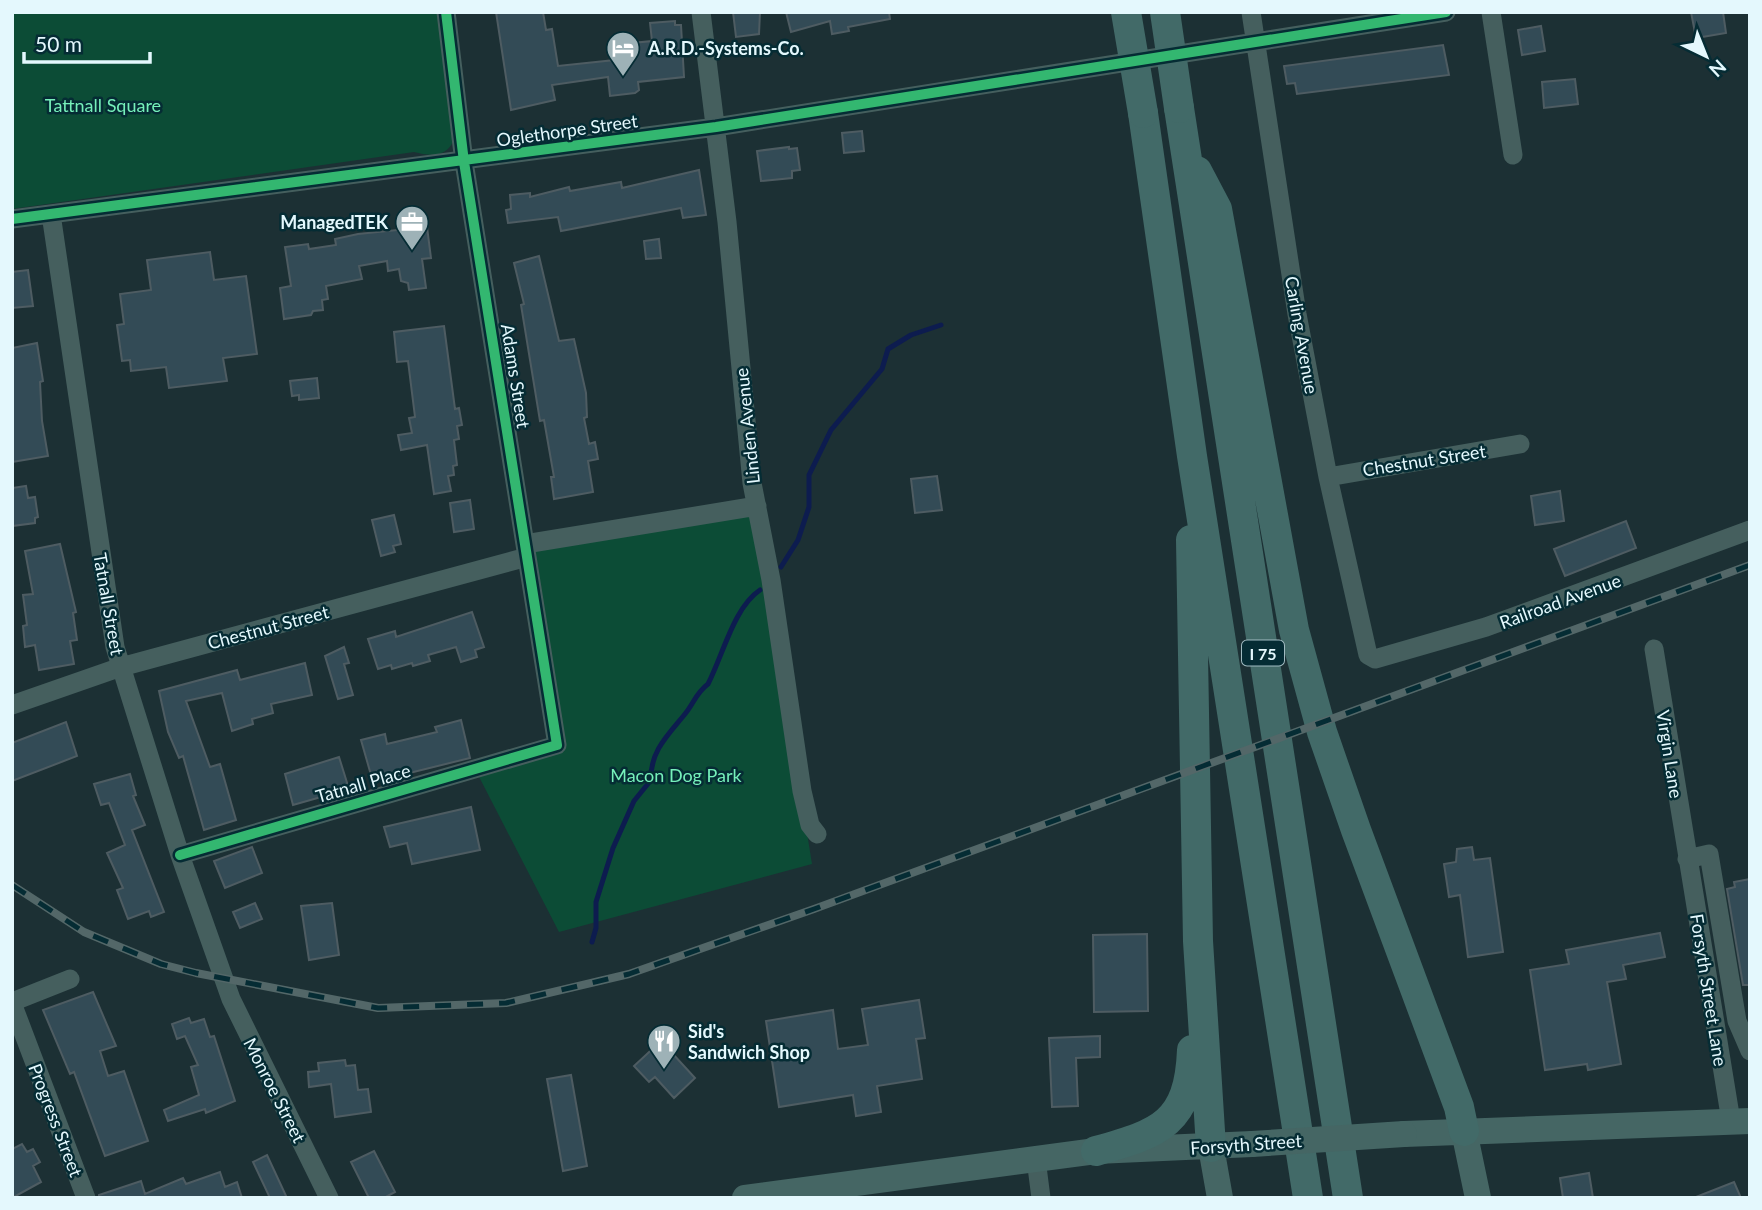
<svg xmlns="http://www.w3.org/2000/svg" width="1762" height="1210" font-family="Lato,sans-serif">
<rect width="100%" height="100%" fill="#1c3034"/>
<path fill="#0c4c36" d="M12 12H438L453 142C445 158 429 156 414 152L12 209Z
M755 507 812 864 559 932 474 767 558 744 524 544Z"/>
<g fill="none" stroke-linecap="round" stroke-linejoin="round">
<path stroke="#0d1c4f" stroke-width="5" d="M781 567 798 540 809 507V475L831 430 882 369 888 349 911 335 941 325
M592 942 596 928V902L613 848 634 801 651 780C650 751 668 735 685 714 694 703 696 693 708 684 723 655 734 607 760 590"/>
</g>
<path fill="#334b56" stroke="#4e5c62" stroke-width="2" d="M496 12H543L546 30 552 29 558 66 624 59 622 44 652 41 650 23 675 21V25H681L684 77 638 82 639 90 635 93 610 96 608 77 552 85 555 100 511 110Z
M733 12H760L759 34 736 37Z
M786 12H889L890 19 848 27 849 31 832 34 830 21 791 32Z
M1691 12H1723L1726 33 1696 38Z
M1541 26 1545 51 1522 55 1518 30Z
M1443 45 1449 75 1297 94 1295 83 1287 84 1284 66Z
M1575 79 1578 104 1544 108 1542 82Z
M862 131 864 151 844 153 842 133Z
M789 147V149L797 148 800 170 792 171V178L761 181 757 151Z
M699 170 706 215 683 218 681 208 561 231 558 217 508 223 506 210 511 209 510 195 530 193V197L569 187 570 191 621 182 622 188Z
M427 227 431 258 422 259 426 288 409 290 408 283 401 281 399 269 388 271 387 261 359 266 362 279 326 286 328 299 322 300 323 310 313 311 311 315 284 319 280 288 291 286 285 247 308 244 309 249 336 245 335 239 358 234Z
M659 239 661 258 646 259 644 241Z
M210 252 214 280 246 276 257 354 223 358 227 381 169 388 166 367 131 371 130 360 122 361 117 325 124 324 120 294 151 290 147 260Z
M539 256 559 341 574 339 586 393 587 417 584 418 589 444 595 442 598 459 588 461 593 492 554 499 551 477H554L544 420 540 421 521 305 524 304 514 263Z
M28 270 33 306 12 308V272Z
M444 326 455 409 459 408 462 425 457 426 459 439 454 440 457 465 453 466 454 475 448 476 451 491 434 494 427 445 401 450 398 435 412 433 409 418 415 417 408 361 397 362 394 332Z
M37 343 43 381 40 382 42 421 48 456 12 462V348Z
M317 378 319 398 299 400V395L292 396 290 381Z
M937 476 942 510 915 513 911 479Z
M26 486 28 498 35 497 38 517 35 518V523L12 526V488Z
M1560 491 1564 521 1535 525 1531 496Z
M470 500 474 529 454 532 450 503Z
M394 515 401 544 393 546 395 552 381 556 372 520Z
M1626 521 1636 548 1565 576 1554 549Z
M60 544 76 612 73 613 77 640 70 641 74 664 39 670 35 645 25 647 23 626 27 625 23 595 33 594 25 551Z
M472 612 484 647 475 650 477 657 461 662 456 647 428 655 430 661 413 666 412 663 392 669 391 665 378 669 368 639 395 631 396 637Z
M344 647 349 663 344 664 353 695 338 699 325 656Z
M305 663 312 695 271 704 273 713 252 719 253 724 232 731 222 693 186 701 210 767 220 764 236 820 204 830 183 756 179 758 168 732 159 691 237 670 240 680Z
M461 720 470 758 373 782 361 740 385 734 387 744 437 732 435 727Z
M66 722 77 756 12 781V743Z
M339 757 349 789 293 805 285 774Z
M130 774 136 795 133 796 145 825 132 830 164 912 151 917 149 911 128 919 117 890 123 888 107 853 125 845 109 803 101 805 94 784Z
M471 807 480 850 412 864 407 843 390 847 384 827Z
M252 847 262 873 225 888 214 861Z
M1472 847 1474 860 1490 858 1503 952 1468 957 1460 895 1449 897 1444 864 1456 862 1457 849Z
M1750 879V985H1743L1727 889 1735 887 1734 882Z
M255 903 262 919 240 928 233 912Z
M332 903 339 955 309 960 301 906Z
M1660 933 1665 957 1623 965 1626 979 1607 982 1621 1064 1588 1070 1587 1064 1545 1070 1530 970 1569 964 1566 950Z
M1147 934 1148 1011 1094 1012 1093 935Z
M93 992 116 1046 100 1051 108 1076 124 1071 148 1141 105 1156 74 1072 70 1074 43 1010Z
M919 1000 925 1038 916 1039 922 1079 877 1086 881 1112 856 1116 853 1095 779 1107 766 1021 833 1010 838 1049 868 1045 862 1009Z
M189 1018 191 1023 204 1019 210 1037 214 1036 235 1101 206 1113 205 1109 168 1121 164 1110 199 1095 191 1067 198 1065 185 1036 177 1039 172 1024Z
M1100 1036V1057L1076 1058 1078 1106 1052 1107 1049 1038Z
M661 1041 695 1078 674 1098 655 1077 649 1082 634 1066Z
M345 1060 346 1066 355 1065 358 1090 368 1089 371 1112 335 1117 331 1084 309 1087 308 1072 319 1071 318 1063Z
M571 1075 587 1166 563 1171 547 1079Z
M22 1144 27 1152 33 1149 40 1162 33 1166 41 1182 12 1198V1149Z
M374 1151 395 1192 384 1198H369L351 1162Z
M267 1155 287 1198H270L253 1162Z
M220 1172 225 1187 237 1182 242 1198H99V1195L141 1181 145 1194 183 1178 186 1184Z
M1589 1173 1593 1198H1563L1560 1178Z
M1734 1182 1741 1198H1696V1197Z"/>
<g fill="none" stroke-linecap="round" stroke-linejoin="round">
<path stroke="#455f5e" stroke-width="19" d="M701 12 727 222 752 483 771 580 802 791 810 825 817 834
M1251 12 1297 314 1328 477 1368 655 1375 659 1486 627 1750 530
M1491 12 1513 155
M51 214 115 647 180 855 231 999 329 1198
M12 219 716 127 1446 12
M1328 477 1520 444
M525 544 757 506
M1654 649 1731 1121
M12 705 121 667 527 557
M180 855 557 745 464 162 446 12
M1687 859 1709 854 1737 1021 1750 1051
M12 1002 70 979
M12 1003 86 1198
M1036 1159 1041 1198"/>
<path stroke="#456664" stroke-width="26" d="M1464 1131 1478 1198
M1404 1134 1750 1121
M1211 1147 1220 1198
M745 1198 1096 1151 1252 1144"/>
<path stroke="#426a68" stroke-width="30" d="M1179 108 1348 1198
M1143 113 1192 456 1308 1198
M1197 171 1217 209 1294 630 1322 732 1356 830 1459 1107 1464 1131
M1191 540 1198 941 1211 1147
M1096 1151C1161 1133 1189 1123 1192 1050"/>
<defs>
<path id="rail" d="M12 885 84 932 161 964 196 973 378 1008 506 1003 629 974 814 909 1750 565"/>
</defs>
<use href="#rail" stroke="#536768" stroke-width="8"/>
<use href="#rail" stroke="#052c34" stroke-width="5" stroke-dasharray="16" stroke-linecap="butt"/>
<path stroke="#456664" stroke-width="26" d="M1252 1144 1404 1134"/>
<path stroke="#426a68" stroke-width="30" d="M1126 12 1143 113
M1165 12 1179 108"/>
<defs>
<path id="cycleway" d="M12 219 716 127 1446 12
M180 855 557 745 464 162 446 12"/>
</defs>
<use href="#cycleway" stroke="#052c34" stroke-width="15"/>
<use href="#cycleway" stroke="#33b770" stroke-width="10"/>
</g>
<defs>
<symbol id="hotel-pin" viewBox="-11 -11 22 30"><path d="M0 17L-7.5 6A9.5 9.5 0 1 1 7.5 6Z" fill="#9eb2b7" stroke="#052c34"/><path d="M-6-4.5h1.5V1H6V5H4.5V3h-9V5H-6ZM-4 0a1.8 1.8 0 1 1 3.6 0ZM.5 0V-2.5h3Q6-2.5 6 0Z" fill="#fff"/></symbol>
<symbol id="office-pin" viewBox="-11 -11 22 30"><path d="M0 17L-7.5 6A9.5 9.5 0 1 1 7.5 6Z" fill="#9eb2b7" stroke="#052c34"/><path d="M-6-3h4V-5.5h4V-3h4V5H-6ZM-1-4.5V-3h2v-1.5ZM-6 0V1H6V0Z" fill="#fff"/></symbol>
<symbol id="restaurant-pin" viewBox="-11 -11 22 30"><path d="M0 17L-7.5 6A9.5 9.5 0 1 1 7.5 6Z" fill="#9eb2b7" stroke="#052c34"/><path d="M-5-6h1v4h1v-4h1v4h1v-4h1v5L-1.5 .5V6h-2V.5L-5-1ZM5-6V6H3V1.5H1.5Q1.5-4 5-6Z" fill="#fff"/></symbol>
</defs>
<g fill-rule="evenodd">
<use href="#hotel-pin" x="604" y="29" width="38" height="52"/>
<use href="#office-pin" x="393" y="203" width="38" height="52"/>
<use href="#restaurant-pin" x="645" y="1022" width="38" height="52"/>
</g>
<g text-anchor="middle" dominant-baseline="central" stroke-width="5" stroke-linejoin="round" paint-order="stroke">
<rect fill="#052c34" stroke="#a1bbc1" stroke-width="2" x="1242" y="640.5" width="42" height="25" rx="5"/>
<g font-size="16" font-weight="bold" fill="#e4f8fd">
<text x="1263" y="653">I 75</text>
</g>
<g font-size="18" font-weight="bold" fill="#e4f8fd" stroke="#052c34" text-anchor="start">
<text x="648" y="48">A.R.D.-Systems-Co.</text>
<text x="388" y="222" text-anchor="end">ManagedTEK</text>
<text x="688" y="1031">Sid's<tspan x="688" dy="21">Sandwich Shop</tspan></text>
</g>
<g font-size="18" fill="#76f0ba" stroke="#052c34">
<text x="103" y="105">Tattnall Square</text>
<text x="676" y="775">Macon Dog Park</text>
</g>
<g font-size="18" fill="#e4f8fd" stroke="#052c34">
<text transform="translate(567 130) rotate(-8)">Oglethorpe Street</text>
<text transform="translate(1302 335) rotate(80)">Carling Avenue</text>
<text transform="translate(516 376) rotate(81)">Adams Street</text>
<text transform="translate(747 426) rotate(-96)">Linden Avenue</text>
<text transform="translate(1424 460) rotate(-9)">Chestnut Street</text>
<text transform="translate(1560 601) rotate(-20)">Railroad Avenue</text>
<text transform="translate(109 604) rotate(80)">Tatnall Street</text>
<text transform="translate(268 627) rotate(-15)">Chestnut Street</text>
<text transform="translate(1670 754) rotate(81)">Virgin Lane</text>
<text transform="translate(363 783) rotate(-16)">Tatnall Place</text>
<text transform="translate(1709 990) rotate(81)">Forsyth Street Lane</text>
<text transform="translate(275 1090) rotate(63)">Monroe Street</text>
<text transform="translate(56 1120) rotate(69)">Progress Street</text>
<text transform="translate(1246 1144) rotate(-4)">Forsyth Street</text>
</g>
</g>
<rect width="1762" height="1210" fill="none" stroke="#e4f8fd" stroke-width="28"/>
<g transform="translate(1706 56) rotate(137)" stroke="#052c34" stroke-width="5" paint-order="stroke">
<path d="M0-5L12 26L0 18L-12 26Z" fill="#e4f8fd"/>
<text y="-10" font-size="19" font-weight="bold" text-anchor="middle" fill="#e4f8fd">N</text>
</g>
<path d="M24 52v10h126v-10" fill="none" stroke="#e4f8fd" stroke-width="3.5"/>
<text x="35" y="52" font-size="21" fill="#e4f8fd" stroke="#052c34" stroke-width="5" paint-order="stroke">50 m</text>
</svg>
